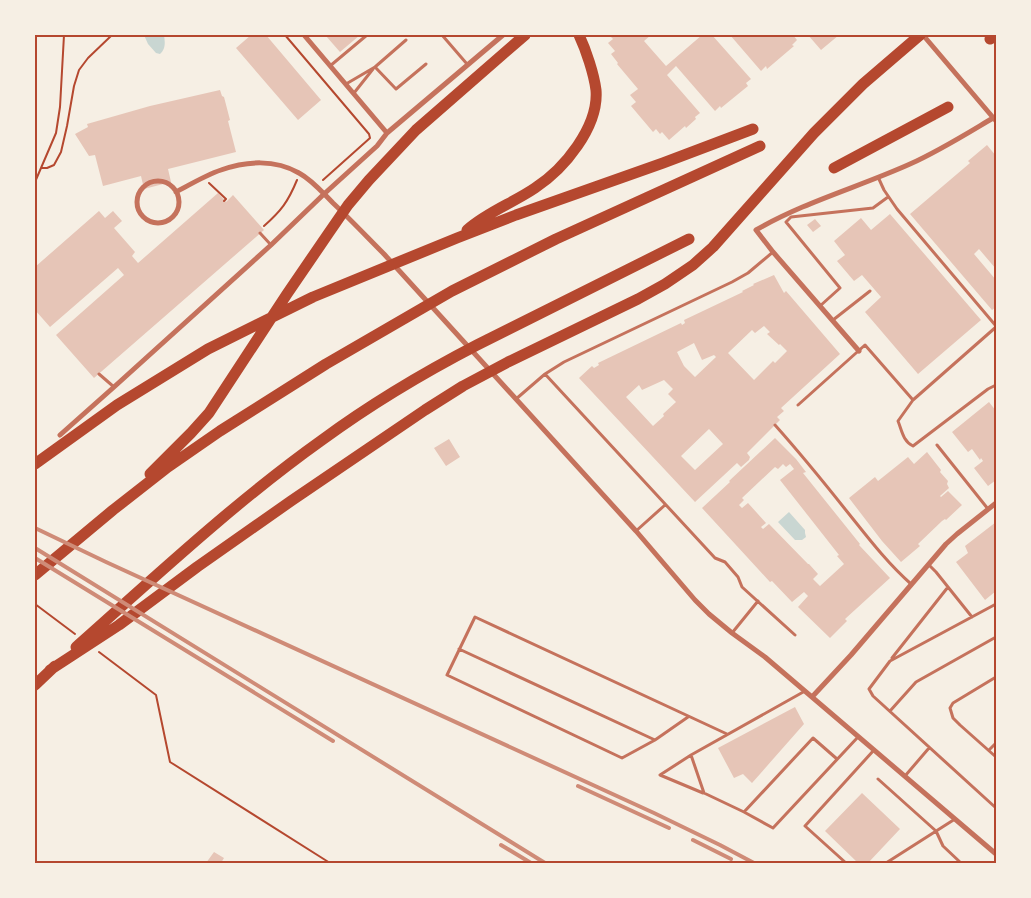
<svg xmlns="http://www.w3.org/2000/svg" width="1031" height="898" font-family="'Open Sans',sans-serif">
<rect width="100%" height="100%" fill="#f6efe4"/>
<path fill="#c9d6d2" d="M144 35H164C165 42 166 49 160 54L156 53 148 44Z
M789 512 805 530V533L806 537 802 540H795L778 522Z"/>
<path fill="#e6c5b7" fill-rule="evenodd" d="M251 35H266L321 100 298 120 236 48Z
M327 35H360L340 52 326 36Z
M609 35H651L644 41 666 66 702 35H712L751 79 746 83 748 86 721 108 720 106 715 111 676 66 667 75 700 113 695 117 696 119 686 128 685 126 669 140 662 132 660 134 656 129 653 132 631 106 636 102 630 95 638 89 617 64 618 63 611 54 615 51 608 43 613 39Z
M730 35H793L797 40 792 45 794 46 767 69 766 66 761 71Z
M808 35H839L821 50Z
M220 90 222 96 224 97 230 120 228 121 236 152 168 169 171 182 144 189 141 176 103 186 95 155 89 156 75 134 88 127 87 124 150 106Z
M987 145 996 156V269L979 249 974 254 996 280V307L992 310 910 214 970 163 968 161Z
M218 193 226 202 233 195 264 230 94 378 56 335 124 275 118 268 50 327 35 310V267L99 211 105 218 113 211 122 221 114 228 135 252 132 256 138 263Z
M890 214 981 320 918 374 865 312 881 297 862 275 854 281 837 261 845 255 834 241 861 218 871 230Z
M815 219 821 226 813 232 807 225Z
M774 275 784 293 786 291 840 354 781 408 784 411 777 417 780 420 747 453 750 457 749 460 741 467 737 463 695 502 579 378 592 366 594 368 599 365 598 363 681 323 682 325 685 323 684 320 743 292 742 291 754 285 753 284ZM764 326 770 332 767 334 779 345 780 344 787 351 775 363 773 361 754 380 728 353 752 330 755 333ZM694 343 702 360 714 355 716 357 695 377 684 366 677 352ZM664 380 673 389 668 394 676 402 663 414 664 416 653 426 626 397 639 385 642 390ZM709 429 723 444 695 470 681 456Z
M989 402 996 411V480L988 486 974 468 983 461 981 458 980 460 972 449 968 452 952 432Z
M775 438 796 459 806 472 803 473 860 544 859 545 890 578 845 619 847 621 830 638 798 607 808 596 804 592 792 602 772 581 770 582 702 508 730 482 729 481ZM783 464 786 467 790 464 794 469 780 480 839 555 837 556 844 564 820 586 813 579 818 574 809 564H808L769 524 763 529 761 527 766 523 748 503 742 508 739 505 744 500 742 498 775 467 778 469Z
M449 439 460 457 446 466 434 448Z
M927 452 941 470 940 472 948 481 947 484 949 488 940 496 941 497 948 491 962 505 946 520 945 519 942 521 918 544 920 546 901 562 882 541 849 498 875 477 878 481 908 457 914 464Z
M996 522V591L985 600 956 562 968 553 965 546Z
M795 707 804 724 752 783 743 774 734 778 718 748Z
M862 793 900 829 868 863H858L825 831Z
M214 852 224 858 221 863H206Z"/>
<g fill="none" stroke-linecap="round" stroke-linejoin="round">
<path stroke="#b5482f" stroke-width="2" d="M285 35 369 134 370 138 323 180
M42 168H47L54 165 61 152 67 126 74 86 79 70 88 58 112 35
M35 182 56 133 60 107 64 35
M209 183 226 199 224 201
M264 226C281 211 288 202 297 180
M35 604 75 634
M99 652 156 695 170 762 330 863"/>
<path stroke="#c5725c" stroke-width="3" d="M442 35 467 64
M330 66 367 35
M375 67 396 89 426 64
M346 84 375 67 406 40
M354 93 373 69
M878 177 884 190 897 209 996 326
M260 233 271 245
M820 306 840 288 786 222 791 217 873 208 888 197
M833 320 870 291
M99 374 114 387
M545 374 715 558 725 562 738 577 742 587 795 635
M516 399 545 374 564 362 732 282 748 273 773 252
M913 400 898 421C902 431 903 441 913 446L988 389 996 385
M798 405 865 345 913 400 996 327
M775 425C799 452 822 480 845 509 866 535 886 562 911 584
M937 445 988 509
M636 531 665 505
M929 565 936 572 972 617
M996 604 890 661 869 689 873 696 996 808
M732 633 758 601
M459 649 655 740 688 717
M892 658 948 587
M996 677 953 703 950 708 953 718 960 725 996 757
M805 691 691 755 704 793 744 812 773 828 858 737
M890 711 916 682 996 637
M655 740 622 758 447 675 475 617 727 734
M989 750 996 743
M691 755 660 775 703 793
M905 776 929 748
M878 779 936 831 943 846 961 863
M744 812 813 738 837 759
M846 863 805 826 874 750
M886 863 955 819"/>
<path stroke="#c5725c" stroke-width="5" d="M304 35 387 133
M923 35 996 121
M137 202a21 21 0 1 1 42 0a21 21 0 1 1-42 0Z
M176 192C191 184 206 175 221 170 246 161 275 159 299 173 312 180 322 192 333 203 351 220 367 237 384 254L636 531 695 600 709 614 732 633 765 657 996 854
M859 351 773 252 756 230C804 202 859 187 910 164 939 151 966 134 993 118
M60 435 114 387 271 245 324 194 377 146 387 133 503 35
M812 697 851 655 946 544 957 534 996 503"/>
<path stroke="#b5482f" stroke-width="11" d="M990 39 996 36
M834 168 948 107
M467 230C487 212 513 203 535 188 564 169 599 127 596 90 594 74 586 50 579 35
M35 464 117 405 208 349 313 297 457 238 516 215 663 163 753 129
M150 474 191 433 209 413 287 294 328 234 348 205 369 180 416 130 525 35
M35 575 113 510 168 467 220 431 326 364 452 291 556 239 760 146
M76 647C156 576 235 502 322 440 371 404 423 373 477 345L689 239
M50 670 119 625 197 567 291 501 425 410 463 386 508 362 638 299 665 284 693 265 713 247 814 133 863 84 920 35
M35 685 55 666"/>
<path stroke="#cf8b77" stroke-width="4" d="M35 528 106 562 654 813 720 845 754 863
M35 548 545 863
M35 558 333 741
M578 786 669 828
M693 840 731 859
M501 845 531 863"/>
</g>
<rect width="1031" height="898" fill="none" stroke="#f6efe4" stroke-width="72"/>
<rect x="36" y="36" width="959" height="826" fill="none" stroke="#b5482f" stroke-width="2"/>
</svg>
